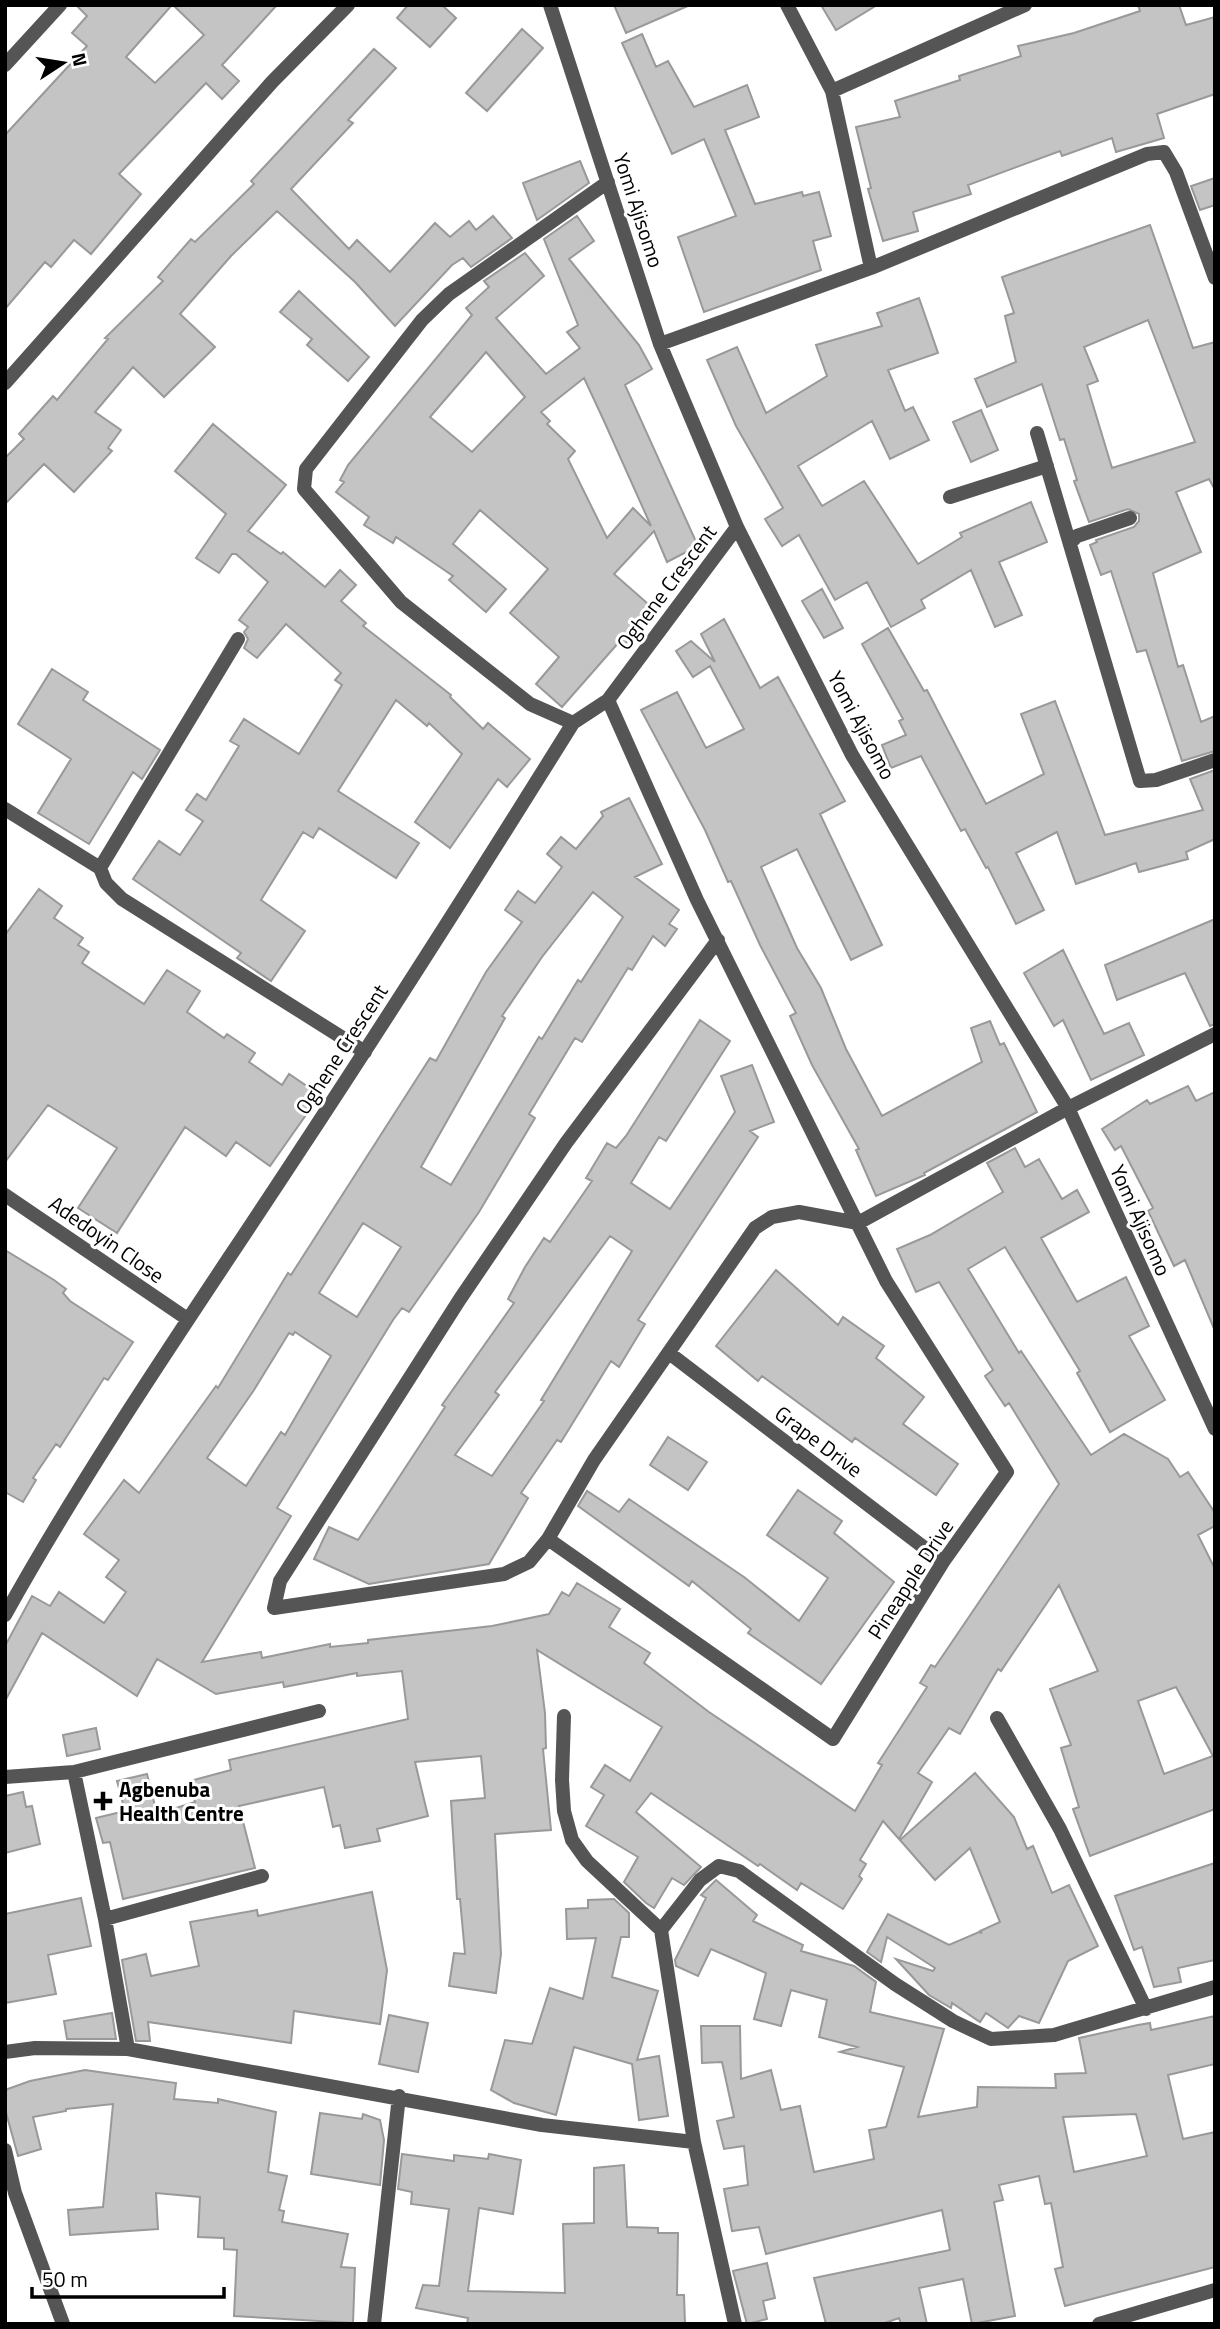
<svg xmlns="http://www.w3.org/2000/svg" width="1220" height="2329" font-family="'Titillium Web',sans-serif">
<rect width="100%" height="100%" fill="#fff"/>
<path fill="#c4c4c4" stroke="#999" stroke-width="2" fill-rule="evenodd" d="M76 5H172L126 57 155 83 204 35 173 5H277L222 65 239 81 222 99 206 83 119 174 141 194 91 254 74 240 51 267 45 262 5 309V135L87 46 72 33 87 16Z
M408 5H442L456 18 430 47 397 18Z
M614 5H690L626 33Z
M821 5H877L836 30Z
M1138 5H1179L1186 25 1215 17V94L1157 114 1164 138 1116 152 1112 138 1062 156 1060 151 968 185 971 194 913 212 918 231 883 241 868 189 871 188 856 127 900 117 895 101 960 80 959 76 1021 56 1018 46 1074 33 1140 11Z
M522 29 543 48 487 111 466 93Z
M642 34 656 67 668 61 694 107 747 85 759 117 725 130 755 204 802 192 803 196 819 192 831 236 813 241 821 270 704 312 678 237 736 216 704 139 672 154 622 43Z
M374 49 396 68 348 120 353 123 291 189 349 249 357 240 390 272 435 223 450 237 469 221 476 230 493 216 512 238 471 267 463 258 452 265 395 326 355 282 277 211 231 256 180 314 215 347 164 397 133 367 95 412 121 430 108 448 112 451 74 492 44 464 5 504V458L24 439 19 434 53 396 57 400 108 339 105 338 163 281 158 277 191 239 195 242 254 184 251 181Z
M580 161 589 183 537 220 523 183Z
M1215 178V205L1200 210 1191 186Z
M577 216 594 241 569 259 639 345 652 369 625 385 698 546 667 562 654 531 614 574 655 610 623 646 619 642 562 707 536 684 559 657 510 613 548 569 480 510 453 544 506 589 486 612 449 580 453 576 396 537 393 543 364 525 369 517 336 492 344 482 340 480 348 465 472 315 466 308 489 287 484 281 525 253 544 276 496 318 546 374 580 348 567 332 578 325 544 239ZM486 352 525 397 472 452 430 417ZM584 378 604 421 651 526 633 508 607 538 568 459 575 451 547 424 550 421 541 412Z
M1150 225 1193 348 1215 342V490L1209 479 1176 492 1201 552 1153 573 1178 667 1183 665 1201 722 1215 716V751L1182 761 1146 650 1137 652 1111 571 1101 575 1090 545 1097 542 1096 540 1134 527 1139 521V514L1128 509 1089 522 1074 481 1077 480 1064 439 1060 440 1042 384 987 407 975 379 1016 362 1005 316 1014 313 1002 277ZM1148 320 1195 442 1112 468 1087 385 1098 381 1084 347Z
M299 291 369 357 348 381 307 345 312 339 280 312Z
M919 298 938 353 888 370 905 411 913 407 929 440 890 459 872 421 798 466 822 506 864 481 918 564 962 537 960 533 1031 502 1047 542 999 562 1022 615 995 627 971 570 921 600 925 608 891 627 867 582 835 600 799 535 782 546 765 519 783 508 736 426 707 360 737 347 766 413 827 376 816 345 882 326 877 313Z
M981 410 998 450 971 462 953 422Z
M213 424 286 485 248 531 281 554 283 552 325 587 340 570 356 585 341 601 366 623 363 626 451 695 450 697 483 729 488 723 530 759 507 787 498 779 450 848 415 822 462 754 429 723 427 726 396 700 338 791 419 843 396 878 319 828 313 838 303 832 261 900 305 931 271 981 237 958 241 953 133 879 159 841 180 855 203 821 186 810 197 794 206 800 239 746 230 741 244 719 299 754 342 685 335 680 341 673 286 624 257 658 244 648 248 639 244 632 248 627 239 620 268 582 236 554H232L219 573 196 558 226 514 175 471Z
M822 589 843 628 824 638 802 601Z
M724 619 760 688 778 677 845 801 820 814 882 945 851 960 797 849 761 867 797 948 821 988 846 1049 882 1116 982 1062 971 1028 990 1021 1000 1045 1004 1043 1037 1112 924 1173 925 1175 876 1196 856 1150 859 1149 812 1065 790 1016 796 1013 760 945 731 881 728 882 705 830 641 710 677 692 706 748 744 729 710 666 693 677 676 651 691 641 715 662 701 634Z
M888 628 924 691 927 690 986 804 1044 774 1021 714 1055 701 1105 835 1203 810 1190 779 1215 770V839L1186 852 1188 859 1139 872 1136 863 1076 884 1057 832 1016 853 1044 910 1016 924 988 867 986 868 965 829 961 831 921 756 891 768 882 745 906 735 899 721 903 719 862 644Z
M52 669 88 692 83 700 160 750 142 779 133 772 89 844 38 813 71 759 18 724Z
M629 798 662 864 635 877 679 910 669 924 677 929 665 946 653 936 632 970 628 968 582 1042 575 1038 529 1114 535 1118 479 1212 409 1312 402 1308 393 1320 277 1508 291 1516 202 1662 261 1652 262 1658 330 1644V1647L368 1643V1640L492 1626 549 1614 562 1592 569 1596 577 1583 620 1609 609 1627 650 1653 644 1663 709 1712 855 1811 882 1765 878 1763 927 1687 920 1683 931 1665 935 1667 1059 1484 1009 1403 1005 1406 985 1376 993 1370 939 1282 916 1292 897 1249 930 1235 1003 1192 987 1163 1015 1148 1025 1167 1039 1159 1062 1199 1077 1190 1089 1212 1041 1238 1077 1302 1126 1277 1149 1326 1129 1336 1165 1400 1110 1432 1077 1373 1080 1371 1005 1247 968 1269 1019 1353 1021 1351 1091 1455 1124 1434 1168 1459 1180 1477 1188 1472 1215 1513V1526L1198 1535 1215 1569V1809L1090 1856 1073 1809 1079 1807 1061 1748 1071 1745 1050 1689 1098 1671 1059 1585 1001 1671 998 1669 960 1734 949 1728 918 1773 932 1782 899 1839 883 1821 860 1860 866 1864 859 1876 862 1879 843 1909 801 1883 797 1890 760 1864 758 1866 651 1793 636 1812 701 1867 684 1885 672 1878 654 1908 646 1903 624 1882 638 1857 586 1826 604 1795 591 1787 605 1765 630 1781 662 1727 537 1650 545 1713 546 1748 543 1749 551 1830 495 1834 501 1954 496 1993 449 1986 454 1953 465 1954 460 1899H457L451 1801 485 1798 481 1756 415 1762 428 1816 377 1829 380 1841 345 1848 340 1825 333 1827 324 1787 239 1806 255 1868 123 1899 110 1842 103 1843 96 1818 125 1811 117 1781 147 1774 157 1814 195 1802 190 1781 231 1770 229 1760 408 1719 402 1671 357 1676V1673L284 1687 283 1682 216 1694 157 1659 137 1696 42 1633 5 1701V1646L32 1596 50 1606 59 1592 104 1623 126 1592 106 1577 119 1560 84 1534 124 1480 139 1493 216 1386 218 1388 288 1273 291 1275 430 1058 436 1061 486 972 522 922 505 910 518 891 535 903 562 867 547 854 561 837 576 849 603 816 601 812ZM593 892 623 917 581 982 578 980 542 1039 539 1037 451 1185 421 1167 505 1018 502 1016 542 957ZM363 1223 401 1247 357 1317 319 1293ZM295 1332 331 1356 285 1435 281 1432 246 1486 207 1458 254 1390 289 1333 293 1335ZM1176 1687 1213 1756 1164 1774 1138 1701Z
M39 889 62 906 54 918 83 938 78 945 89 952 82 963 144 1004 167 970 200 991 187 1012 224 1038 227 1034 255 1053 249 1062 282 1085 289 1074 320 1095 270 1166 236 1142 226 1156 185 1127 117 1233 78 1208 117 1148 48 1105 5 1162V935Z
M1215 919V1024L1210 1026 1185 973 1117 1000 1105 965Z
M1063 950 1104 1034 1129 1023 1144 1055 1091 1080 1063 1020 1054 1026 1024 973Z
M700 1020 730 1041 666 1141 659 1137 631 1183 670 1209 735 1112 721 1076 752 1065 774 1122 750 1131 758 1137 638 1320 645 1324 619 1367 611 1361 561 1442 557 1440 521 1493 528 1498 489 1564 369 1584 314 1559 329 1527 358 1540 445 1407 442 1405 514 1303 508 1299 525 1267 544 1238 550 1242 592 1181 586 1178 607 1143 616 1148 626 1136ZM610 1236 632 1251 541 1400 544 1401 492 1476 455 1455 499 1395 495 1392Z
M1188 1086 1196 1101 1215 1092V1331L1185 1260 1174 1266 1148 1211 1153 1208 1121 1146 1115 1150 1102 1129 1147 1100 1150 1104Z
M5 1250 54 1280 66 1289 63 1293 70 1301 133 1342 108 1380 104 1378 60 1447 56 1444 33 1478 36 1480 23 1502 5 1492Z
M776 1270 838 1325 843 1317 884 1346 876 1358 924 1397 903 1424 958 1464 936 1495 855 1438 852 1442 762 1376 758 1381 716 1346Z
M668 1437 707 1462 688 1490 650 1465Z
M798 1490 842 1521 834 1533 894 1582 821 1684 748 1633 751 1629 692 1581 689 1586 578 1506 587 1491 619 1512 629 1499 744 1577 799 1621 828 1578 767 1535Z
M96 1728 100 1749 67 1756 63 1735Z
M975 1773 1014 1817 1027 1849 1033 1846 1052 1893 1069 1885 1098 1946 1068 1961 1039 2023 1019 2016 1008 2028 986 2013 980 2022 952 2003 951 2008 929 1995 896 1959 933 1971 935 1968 887 1937 881 1962 867 1952 888 1914 949 1945 979 1932 982 1933 980 1931 1000 1922 970 1848 935 1880 900 1840Z
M23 1792 26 1807 32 1806 40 1844 5 1853V1796Z
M1215 1863V1960L1178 1968 1181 1982 1154 1987 1142 1947 1134 1950 1115 1896Z
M716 1880 757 1915 753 1921 803 1945 801 1951 854 1966 876 1982 870 2012 944 2029 918 2117 977 2107 978 2087 1056 2088 1055 2074 1086 2073 1079 2038 1138 2025 1150 2023 1151 2030 1215 2016V2064L1168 2075 1183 2139 1215 2132V2267L1065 2306 1055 2269 1063 2267 1051 2203 1045 2204 1039 2176 999 2185 1003 2200 994 2202 1015 2316 972 2324 963 2279 919 2288 927 2324H901L899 2318 882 2324H826L814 2278 950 2250 942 2210 766 2254 759 2227 732 2231 724 2189 748 2185 744 2146 724 2149 717 2121 734 2117 722 2062 702 2063 701 2026H740L741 2079 771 2070 781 2110 800 2106 814 2172 874 2159 869 2130 886 2127 904 2067 840 2052 857 2047 819 2037 827 2000 791 1990 781 2026 754 2019 766 1973 711 1949 698 1976 676 1966 675 1960 706 1898 701 1895ZM1136 2114 1147 2156 1074 2172 1063 2117Z
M372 1892 387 1970 380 2024 294 2011 291 2043 148 2022 150 2041H136L122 1960 146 1954 151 1976 199 1966 190 1922 257 1910 258 1916Z
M81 1898 91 1946 48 1955 56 1994 5 2003V1914Z
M614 1899 629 1913V1937H621L612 1977 658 1991 637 2060 659 2056 668 2116 639 2120 632 2064 574 2047 556 2115 514 2103 491 2090 505 2040 532 2044 550 1988 583 1999 596 1938 567 1939 566 1909 588 1908V1900Z
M112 2013 116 2039H67L64 2021Z
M389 2015 428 2023 418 2072 379 2064Z
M85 2070 176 2083 174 2099 218 2103V2099L276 2112 268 2172 287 2176 279 2210 284 2211 282 2222 348 2234 341 2267 355 2268 353 2323 234 2316 237 2250 224 2249V2238L198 2237 200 2197 156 2193 158 2229 70 2235 68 2210 103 2207 113 2104 66 2109V2111L33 2117 41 2149 18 2156 5 2109V2090L30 2081Z
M320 2113 362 2119 363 2114 380 2120 384 2140 380 2185 311 2174Z
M402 2154 454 2161V2155L488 2159 489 2154 521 2160 513 2214 479 2208 468 2291 565 2293 563 2224 594 2223V2168L624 2165 627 2227 658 2228V2233H678L677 2295H684L685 2324H467L468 2318 416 2308 423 2285 439 2286 449 2209 411 2204 412 2192 398 2189Z
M767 2263 775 2298 763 2301 767 2319 747 2324 733 2271Z"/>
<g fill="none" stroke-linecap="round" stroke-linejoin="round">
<path stroke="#555" stroke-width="14" d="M550 5 660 344 737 527 852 755 1068 1108 1215 1429
M787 5 832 91 871 268
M5 65 60 5
M832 91 1025 5
M660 344 871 268 1147 154 1164 152 1176 172 1215 278
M5 383 272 82 348 5
M1037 433 1140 781 1156 780 1215 760
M950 497 1047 466
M1071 542 1077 536 1130 518
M238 639 100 868 106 883 122 899 365 1052
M573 723 530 704 401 602 304 489 306 469 422 320 449 294 608 182
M5 809 100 868
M718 940 566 1143 460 1299 280 1581 274 1608 504 1574 529 1562 548 1539 594 1460 755 1228 772 1217 799 1212 858 1223 1068 1108 1215 1034
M5 1195 186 1318
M669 1353 943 1562
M548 1539 833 1739 943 1562 1007 1472 886 1281 697 900 608 700
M5 1615C93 1457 196 1309 295 1158 390 1014 482 869 573 723L608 700 737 527
M564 1716 562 1780 564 1811 572 1840 587 1861 661 1930 694 2142 735 2324
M997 1718 1060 1829 1146 2009
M74 1772 105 1919 128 2049
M5 1777 74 1772 319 1711
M105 1919 262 1876
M661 1930 700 1880 719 1866 739 1871 895 1984 953 2021 991 2039 1054 2035 1215 1987
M5 2052 35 2048 128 2049 542 2125 694 2142
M5 2150 15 2193 63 2324
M374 2324 399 2096
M1099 2324 1215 2290"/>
</g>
<path fill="#000" stroke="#fff" stroke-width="2.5" d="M99.5 1790.5h7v7h7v7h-7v7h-7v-7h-7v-7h7z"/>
<g text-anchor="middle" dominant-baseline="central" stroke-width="6" stroke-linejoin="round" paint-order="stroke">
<g font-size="21" fill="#000" stroke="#fff">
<text transform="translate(639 210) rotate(72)">Yomi Ajisomo</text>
<text transform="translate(666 587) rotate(-53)">Oghene Crescent</text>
<text transform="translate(862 725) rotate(62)">Yomi Ajisomo</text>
<text transform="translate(341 1049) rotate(-57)">Oghene Crescent</text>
<text transform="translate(1141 1220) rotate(66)">Yomi Ajisomo</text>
<text transform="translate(107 1239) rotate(35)">Adedoyin Close</text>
<text transform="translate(819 1441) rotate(37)">Grape Drive</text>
<text transform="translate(910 1579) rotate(-57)">Pineapple Drive</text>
</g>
<g font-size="21" font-weight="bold" fill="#000" stroke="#fff" text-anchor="start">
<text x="119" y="1789">Agbenuba<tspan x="119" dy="24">Health Centre</tspan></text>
</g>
</g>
<rect width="1220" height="2329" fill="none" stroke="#000000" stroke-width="14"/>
<g transform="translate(63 63) rotate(78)" stroke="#ffffff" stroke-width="5" paint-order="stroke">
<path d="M0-5L12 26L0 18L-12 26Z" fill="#000000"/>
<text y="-10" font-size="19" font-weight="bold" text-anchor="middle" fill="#000000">N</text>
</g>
<path d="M32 2287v10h192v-10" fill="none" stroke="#000000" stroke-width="3.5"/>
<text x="42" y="2287" font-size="21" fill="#000000" stroke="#ffffff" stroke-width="5" paint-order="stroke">50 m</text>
</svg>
